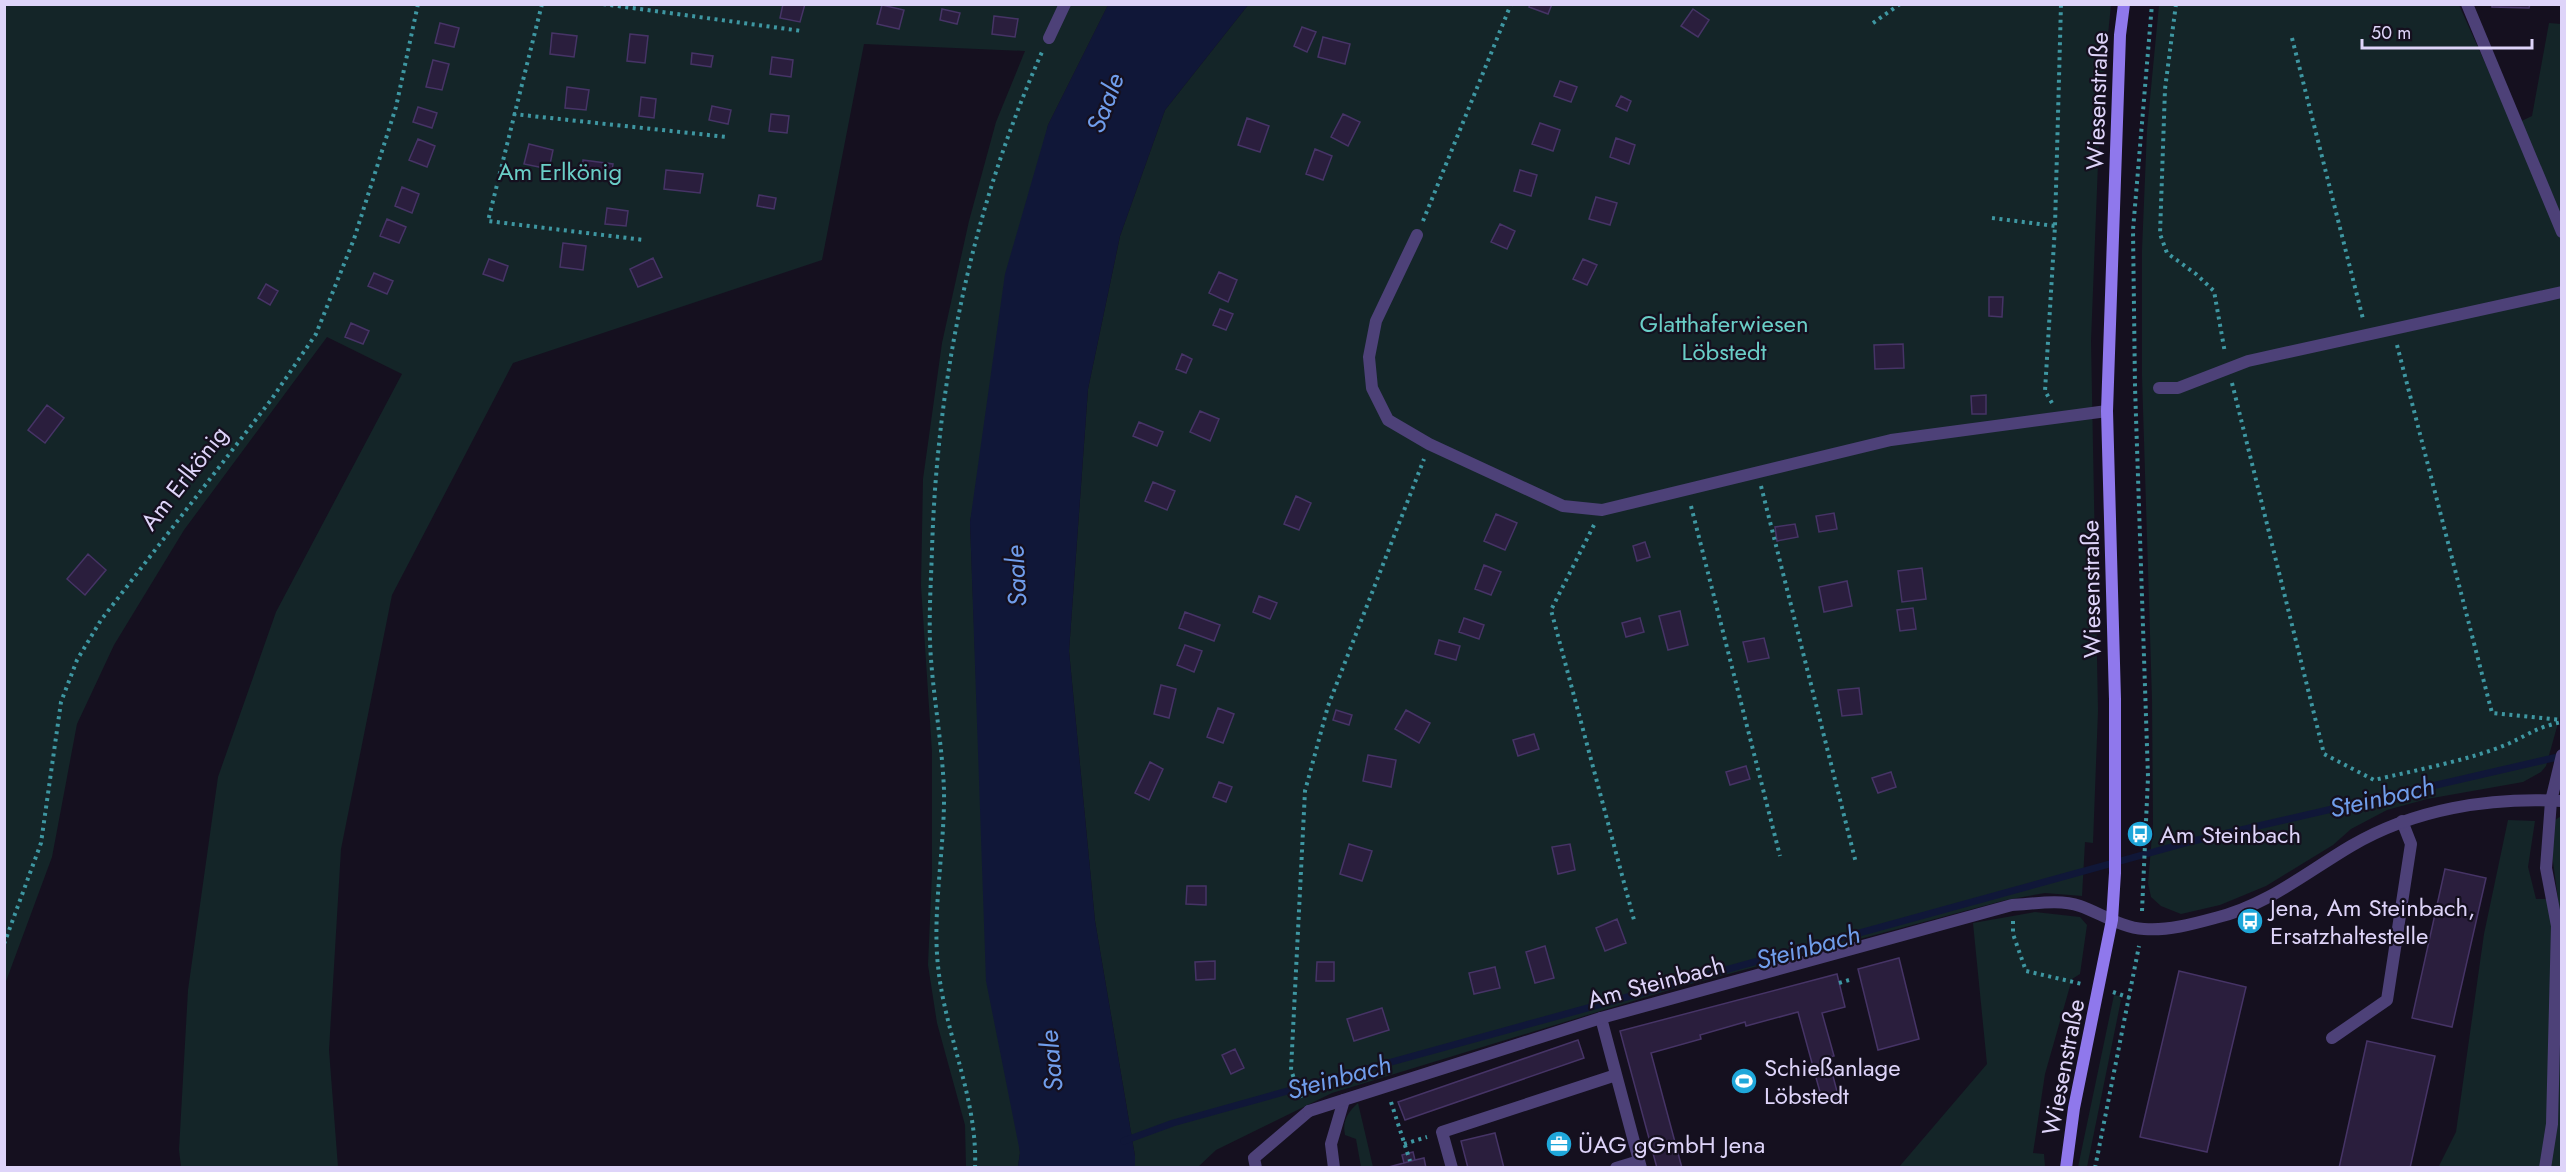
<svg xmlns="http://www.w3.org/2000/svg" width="2566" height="1172" font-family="Jost,sans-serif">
<rect width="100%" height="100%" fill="#15101f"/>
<path fill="#142528" d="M5 5H1108L1048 125 970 522 980 782 1020 1153 1018 1167H966L965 1125 937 1023 928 965 932 873V752L921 586 923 479 942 343 969 221 996 122 1025 51 864 44 822 260 513 363 392 595 341 849 329 1050 338 1167H181L179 1150 188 990 218 777 276 612 402 374 327 337 184 530 114 645 77 724 52 857 5 984Z
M1248 5H2111L2100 113 2091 341 2098 711 2093 843 2085 842 2082 896 2045 893 2006 900 1676 988 1332 1093 1216 1150 1198 1167H1135V1156L1095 921 1069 651 1088 389 1120 236 1165 110Z
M2159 5H2459L2513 125 2532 116 2549 23 2561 24 2562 709 2546 766 2541 772 2523 782 2427 799 2387 810 2351 829 2333 845 2266 886 2220 905 2181 914 2161 906 2151 897 2148 883 2153 824 2152 699 2142 376V250L2147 130Z
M2561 816V1167L2438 1168 2456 1132 2484 934 2508 820 2535 821 2528 867 2536 899H2558L2551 847 2555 820Z
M2035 912 2080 917 2087 925 2080 974 2072 979 2045 1074 2033 1153 2044 1154 2045 1167H1899L1987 1064 1973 923Z
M2114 995 2119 996 2121 1000 2087 1167H2078Z
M1358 1103 1373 1167H1361L1356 1139 1345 1135C1342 1121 1348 1112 1358 1103Z"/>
<path fill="#101738" d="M1108 5H1248L1165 110 1120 236 1088 389 1069 651 1095 921 1135 1156V1167H1018L1020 1152 986 981 970 522 1005 274 1048 125Z"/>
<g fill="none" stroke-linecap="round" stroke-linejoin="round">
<path stroke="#101738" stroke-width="7" d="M1124 1141 1173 1123 1348 1074 2193 841 2562 756"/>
</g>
<path fill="#2a1e3d" stroke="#463466" stroke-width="1.5" d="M783 4H805L800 22 780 18Z
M1530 4H1552L1548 14 1529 7Z
M2492 4H2530L2529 8 2492 7Z
M882 5 904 10 899 29 877 24Z
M942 9 960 13 957 24 940 20Z
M1693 9 1709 20 1698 37 1681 26Z
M994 16 1018 19 1015 37 992 34Z
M440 23 459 28 454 47 435 43Z
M1302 27 1316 32 1307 52 1294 46Z
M552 33 577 36 574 57 550 54Z
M630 34 648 36 645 63 627 61Z
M1323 37 1350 44 1345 64 1318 57Z
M692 53 713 56 711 67 691 64Z
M772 57 793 60 791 77 770 74Z
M433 60 449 64 442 90 426 87Z
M1560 81 1577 87 1571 102 1554 96Z
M567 87 589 90 586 110 565 108Z
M1621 96 1631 101 1627 111 1616 106Z
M641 97 656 99 654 118 639 116Z
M712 106 731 110 728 124 709 120Z
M418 107 437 113 432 128 413 122Z
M771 114 789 116 787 133 769 131Z
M1343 114 1360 122 1348 146 1331 137Z
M1247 118 1269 126 1260 152 1238 145Z
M1540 123 1560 130 1553 151 1532 144Z
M1616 138 1635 145 1629 164 1610 157Z
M418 139 435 146 427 167 409 160Z
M529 144 553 150 549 169 524 164Z
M1315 149 1332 156 1323 180 1306 174Z
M583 160 613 164 611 178 582 174Z
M666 170 703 174 700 193 664 189Z
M1520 170 1537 175 1531 196 1514 191Z
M402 187 419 194 412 213 395 206Z
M759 195 776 198 774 209 757 206Z
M1596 197 1617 203 1610 225 1589 219Z
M607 208 628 211 626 226 605 224Z
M387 219 406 227 399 243 380 236Z
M1500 224 1515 231 1507 249 1491 242Z
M563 243 586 246 583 270 560 267Z
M653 258 662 277 638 287 630 269Z
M489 259 508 266 503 281 483 274Z
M1583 259 1597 265 1587 285 1573 279Z
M1219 272 1237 280 1228 302 1209 293Z
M374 273 393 281 387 294 368 286Z
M266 284 278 291 270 305 258 298Z
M1989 297H2003L2002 317 1989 316Z
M1220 309 1233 314 1226 330 1213 325Z
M351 323 369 331 363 344 345 337Z
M1903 344 1904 368 1875 369 1874 345Z
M1182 354 1192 359 1186 373 1176 369Z
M1986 395V414H1972L1971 396Z
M47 405 64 418 45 443 28 430Z
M1200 411 1219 419 1210 441 1190 432Z
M1139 422 1163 432 1157 446 1133 436Z
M1153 482 1175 491 1167 510 1145 501Z
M1296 496 1311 503 1299 530 1284 524Z
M1834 513 1837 529 1819 532 1816 516Z
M1496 514 1517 523 1505 550 1484 541Z
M1795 524 1798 537 1777 541 1775 527Z
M1645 542 1650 557 1637 561 1633 546Z
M88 554 106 570 85 595 67 579Z
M1484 565 1501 572 1491 595 1475 589Z
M1922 568 1926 599 1902 602 1898 571Z
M1847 581 1852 606 1824 612 1819 587Z
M1259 596 1277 603 1270 619 1253 612Z
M1913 608 1916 629 1900 631 1897 610Z
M1680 611 1688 645 1668 650 1659 616Z
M1185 612 1220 625 1214 641 1179 628Z
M1464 618 1484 625 1479 639 1459 632Z
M1640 618 1644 632 1626 637 1622 623Z
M1764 638 1769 658 1748 662 1743 642Z
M1439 640 1460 646 1456 660 1435 654Z
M1185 645 1202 651 1194 672 1177 665Z
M1161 685 1176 689 1169 718 1154 714Z
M1859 688 1862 714 1842 716 1838 690Z
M1218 708 1234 714 1223 743 1207 737Z
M1336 710 1352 715 1349 725 1333 720Z
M1406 710 1430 723 1419 743 1395 729Z
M1534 734 1539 749 1518 756 1513 740Z
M1368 755 1396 760 1391 787 1363 781Z
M1150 762 1163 769 1149 800 1135 793Z
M1746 766 1750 779 1730 785 1726 772Z
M1891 772 1896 787 1878 793 1872 778Z
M1219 782 1232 787 1226 802 1213 797Z
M1349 844 1372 851 1362 881 1340 874Z
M1570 844 1575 870 1558 874 1552 847Z
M2445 869 2486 878 2452 1027 2412 1018Z
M1187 886H1206V905L1186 904Z
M1617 919 1626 943 1605 951 1596 928Z
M1545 946 1554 978 1535 983 1526 952Z
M1899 958 1919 1039 1878 1050 1858 969Z
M1215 961V979L1196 980 1195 962Z
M1317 962H1334V981H1316Z
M1495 967 1500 988 1474 994 1469 973Z
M2179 971 2246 987 2207 1152 2140 1137Z
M1837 974 1845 1007 1822 1013 1834 1056 1828 1057 1839 1099 1823 1103 1798 1012 1746 1026 1745 1022 1700 1035 1701 1039 1651 1053 1682 1168H1657L1620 1031Z
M1382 1008 1389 1030 1354 1041 1347 1019Z
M1578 1040 1584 1058 1405 1120 1398 1102Z
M2367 1041 2435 1056 2410 1168H2339Z
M1235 1049 1244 1068 1231 1074 1222 1055Z
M1495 1133 1504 1168H1468L1461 1141Z
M1413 1152 1415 1160 1404 1163 1402 1155Z
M1424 1158 1426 1168H1385L1415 1160Z"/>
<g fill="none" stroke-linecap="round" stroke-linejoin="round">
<path stroke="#3e97a2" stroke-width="4" stroke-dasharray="3 4.5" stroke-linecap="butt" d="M542 4 488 221 644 240
M603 4 802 31
M2176 4 2165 89 2160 234 2167 253 2196 274 2214 291 2225 353
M1873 23 1900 4
M2292 38 2363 319
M513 114 727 137
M1992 218 2055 226
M1423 221 1511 4
M2397 345 2492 713 2561 720
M2232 383 2324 754 2374 780C2416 770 2471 760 2510 743 2531 733 2538 727 2562 722
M2052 403 2045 391 2055 226 2061 4
M1761 486 1856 863
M1691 506 1780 856
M1594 525 1551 610 1634 920
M2142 911 2148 777 2135 387 2133 230 2152 4
M2013 921V934L2026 971 2082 984
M4 944 41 843 61 702 77 660 101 620 271 400 316 334 354 239 396 107 418 4
M1839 983 1849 980
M2113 992 2130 998
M1301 1098 1291 1070 1305 791 1328 706 1424 459
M1391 1102 1410 1161
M1404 1144 1427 1137
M975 1168C978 1099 945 1035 938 966 932 911 945 847 944 790 942 740 932 691 930 642 929 611 931 581 932 550 937 379 972 209 1042 52
M2095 1168 2139 946"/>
<path stroke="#4d4178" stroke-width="12" d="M1417 235 1376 321 1369 357 1372 388 1388 420 1429 444 1563 506 1602 510 1891 440 2107 411
M2159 388H2178L2248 361 2562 292
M1601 1018 1641 1168
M2332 1038 2387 1000 2411 844 2402 821
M1256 1168 1254 1158 1309 1111
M1334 1168 1331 1144 1344 1100
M1452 1168 1442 1132 1616 1075
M1616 1168 1639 1161
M2545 1168 2552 1124 2557 926 2546 868 2551 801"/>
<path stroke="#4d4178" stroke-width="12" d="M2467 4 2562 232
M1049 38 1065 4
M2551 801 2562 755
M1309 1111 1601 1018 2012 905C2034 904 2059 899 2080 906 2100 913 2122 928 2144 929 2167 931 2193 924 2215 918 2266 906 2307 872 2351 846 2414 809 2489 797 2562 801"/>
<path stroke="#8f78ec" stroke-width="12" d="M2066 1168 2074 1108 2112 920 2115 873V699L2107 411 2120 35 2124 4"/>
</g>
<defs>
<symbol id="bus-disc" viewBox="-11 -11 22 22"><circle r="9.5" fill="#1fa7da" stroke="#15101f"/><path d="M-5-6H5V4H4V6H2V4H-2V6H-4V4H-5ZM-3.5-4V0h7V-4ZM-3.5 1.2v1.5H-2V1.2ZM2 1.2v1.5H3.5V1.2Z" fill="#fff"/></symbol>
<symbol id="stadium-disc" viewBox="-11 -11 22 22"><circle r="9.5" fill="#1fa7da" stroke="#15101f"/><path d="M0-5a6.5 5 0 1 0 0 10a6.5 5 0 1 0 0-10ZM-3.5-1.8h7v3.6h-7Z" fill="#fff"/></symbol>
<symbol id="office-disc" viewBox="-11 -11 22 22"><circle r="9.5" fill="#1fa7da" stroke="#15101f"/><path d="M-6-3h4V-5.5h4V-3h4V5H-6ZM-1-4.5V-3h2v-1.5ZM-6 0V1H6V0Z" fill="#fff"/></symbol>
</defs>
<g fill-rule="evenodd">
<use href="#bus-disc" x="2125" y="819" width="30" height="30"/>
<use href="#bus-disc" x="2235" y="906" width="30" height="30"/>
<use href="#stadium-disc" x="1729" y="1066" width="30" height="30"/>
<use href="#office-disc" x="1544" y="1129" width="30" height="30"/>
</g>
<g text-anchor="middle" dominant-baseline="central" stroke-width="4.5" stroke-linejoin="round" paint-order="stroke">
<g font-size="24" fill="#ded4f9" stroke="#15101f">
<text transform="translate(2097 101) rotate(-88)">Wiesenstraße</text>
<text transform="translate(184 478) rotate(-52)">Am Erlkönig</text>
<text transform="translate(2091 589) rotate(-91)">Wiesenstraße</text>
<text transform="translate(1656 982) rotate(-15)">Am Steinbach</text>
<text transform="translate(2063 1067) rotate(-79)">Wiesenstraße</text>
</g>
<g font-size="24" fill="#6acec7" stroke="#15101f">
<text x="560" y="171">Am Erlkönig</text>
<text x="1724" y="323">Glatthaferwiesen<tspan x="1724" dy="28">Löbstedt</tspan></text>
</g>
<g font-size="24" fill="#ded4f9" stroke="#15101f" text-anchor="start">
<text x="2160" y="834">Am Steinbach</text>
<text x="2270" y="907">Jena, Am Steinbach,<tspan x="2270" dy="28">Ersatzhaltestelle</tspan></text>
<text x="1764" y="1067">Schießanlage<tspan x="1764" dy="28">Löbstedt</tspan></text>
<text x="1578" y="1144">ÜAG gGmbH Jena</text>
</g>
<g font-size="26" font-style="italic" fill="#709deb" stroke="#15101f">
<text transform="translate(1105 103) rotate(-69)">Saale</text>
<text transform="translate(1016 576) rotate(-93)">Saale</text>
<text transform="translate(2382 797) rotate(-13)">Steinbach</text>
<text transform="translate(1808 947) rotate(-15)">Steinbach</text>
<text transform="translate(1051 1061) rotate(-95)">Saale</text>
<text transform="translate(1339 1077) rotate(-15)">Steinbach</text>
</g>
</g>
<rect width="2566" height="1172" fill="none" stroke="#ded4f9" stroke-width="12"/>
<path d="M2362 39v9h170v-9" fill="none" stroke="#ded4f9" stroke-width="3"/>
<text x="2371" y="39" font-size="18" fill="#ded4f9" stroke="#15101f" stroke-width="4.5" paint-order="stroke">50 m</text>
</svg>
